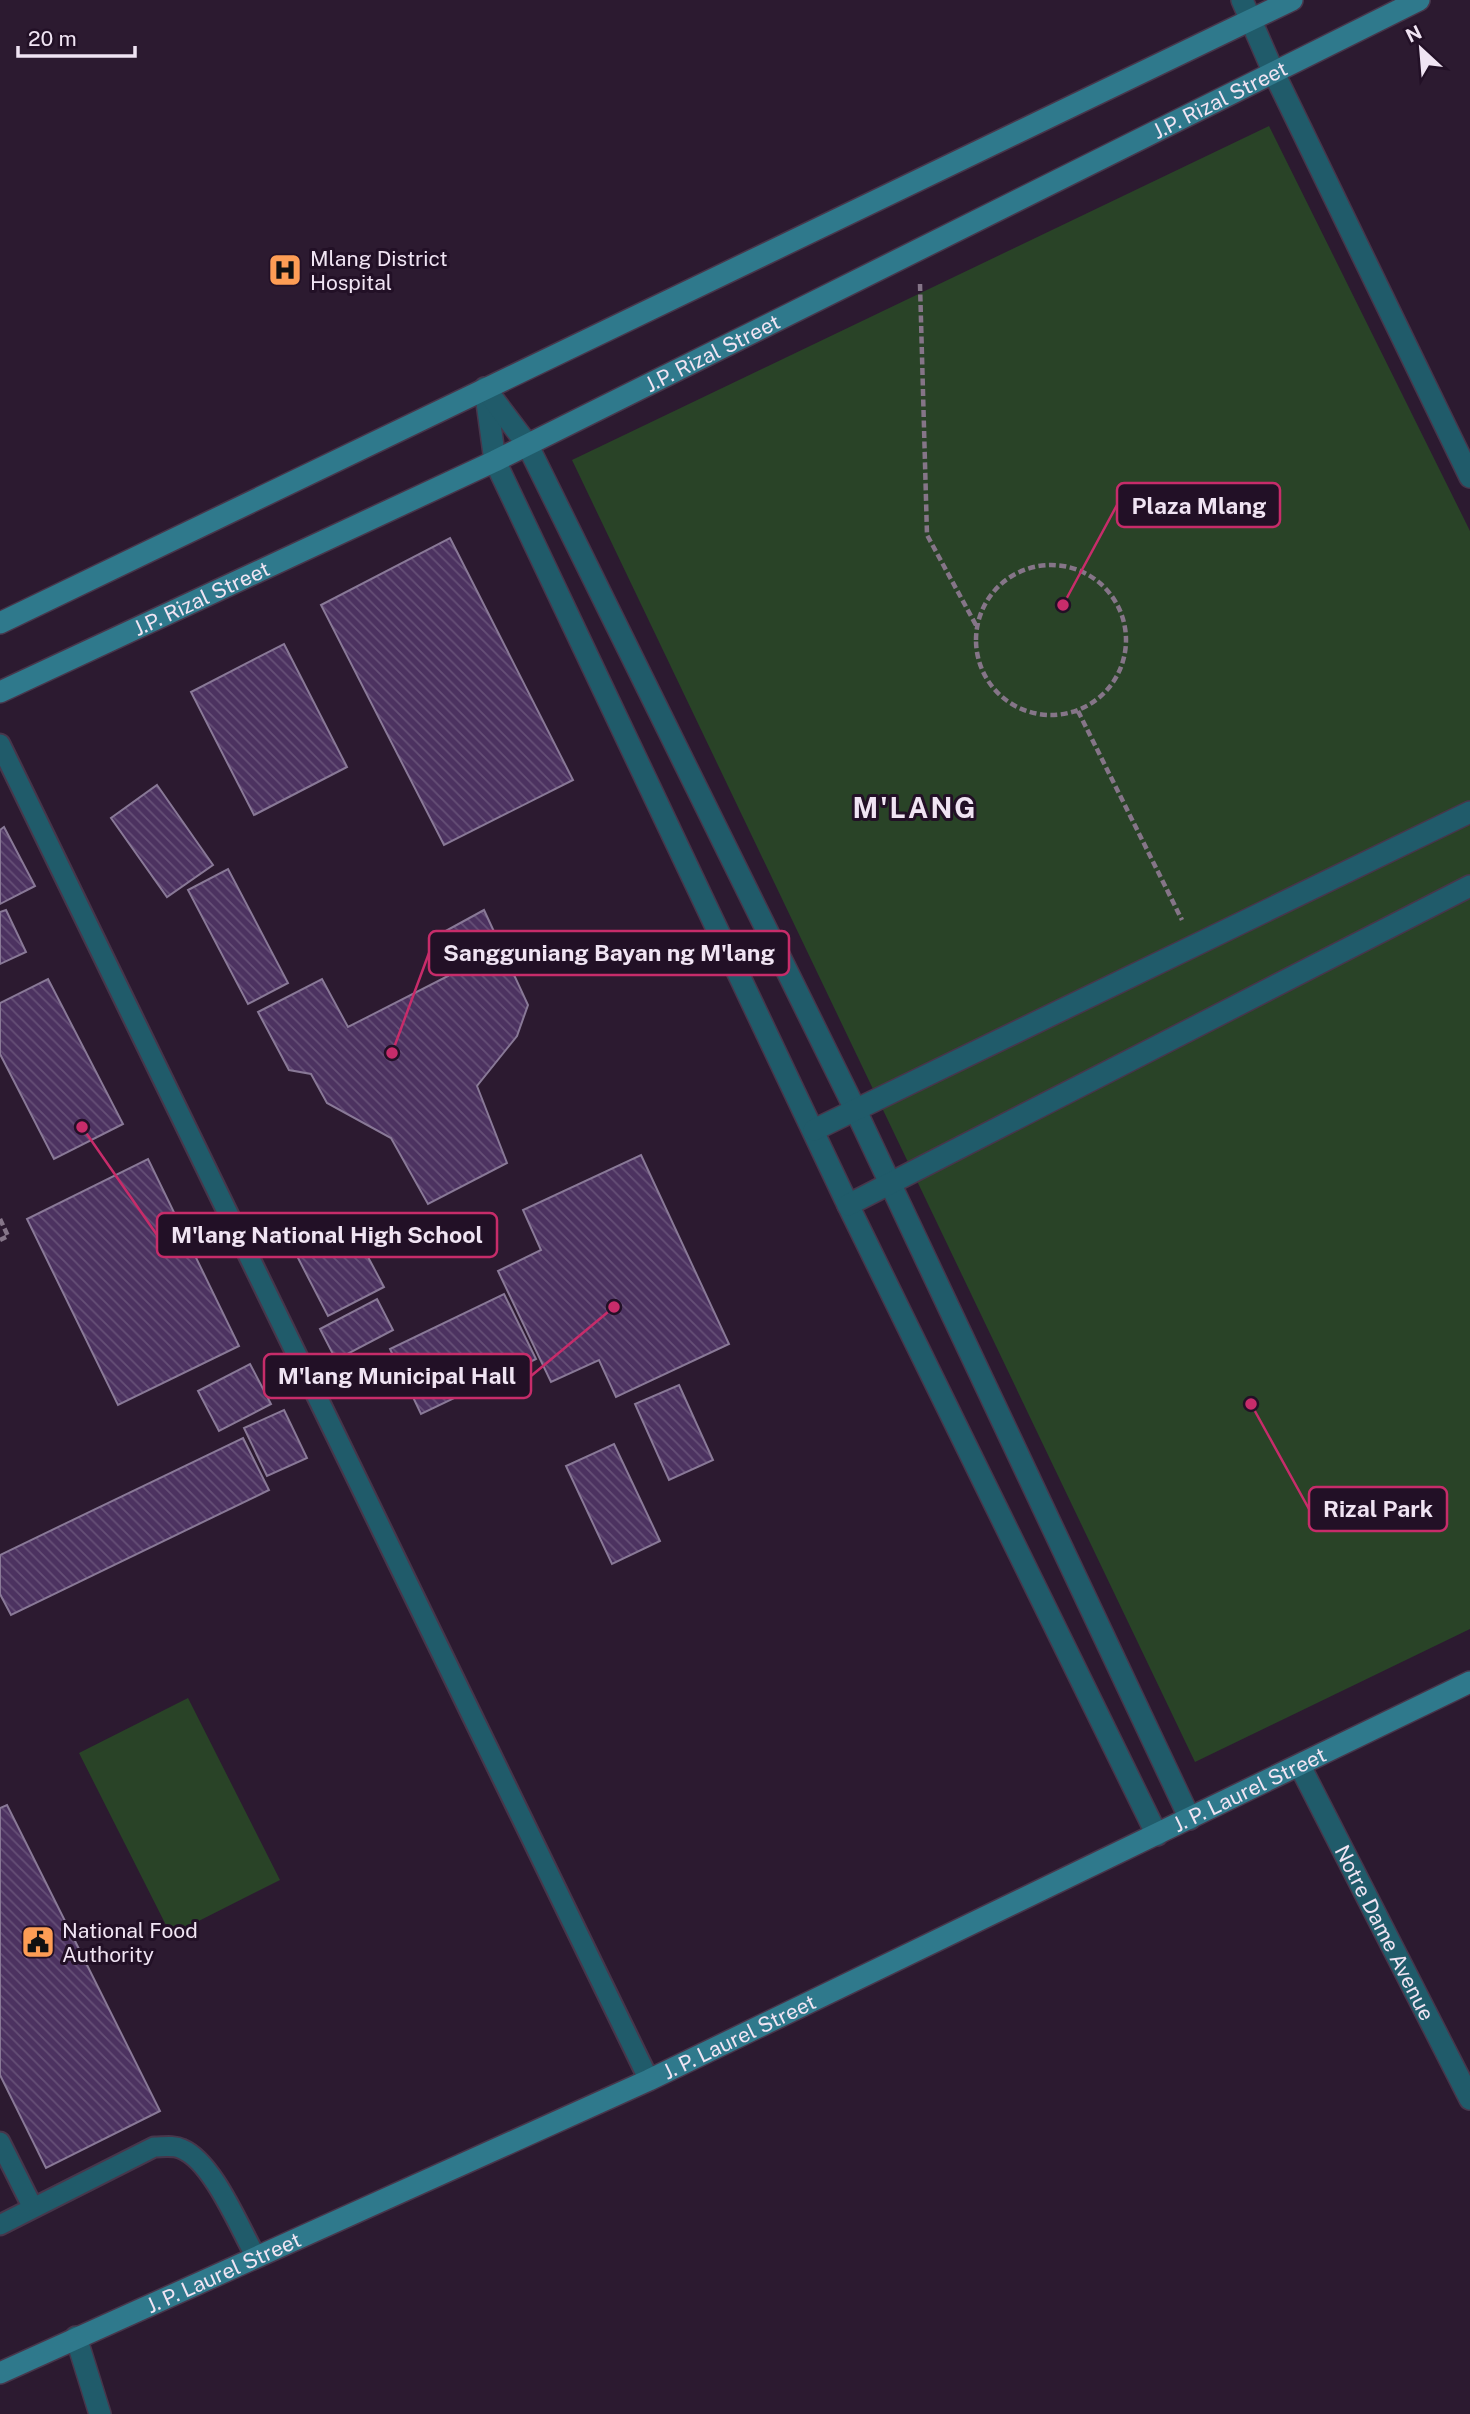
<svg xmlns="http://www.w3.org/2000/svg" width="1470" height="2414" font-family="'Public Sans',sans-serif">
<defs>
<pattern id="building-back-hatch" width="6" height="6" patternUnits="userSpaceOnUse" patternTransform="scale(1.75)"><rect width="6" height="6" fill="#4c3260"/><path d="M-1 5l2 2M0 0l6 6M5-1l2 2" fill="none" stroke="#665077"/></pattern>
</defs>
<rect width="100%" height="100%" fill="#2c1a30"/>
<path fill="#294327" d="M1269 126 1470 531V1629L1195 1762 572 460Z
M188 1698 280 1880 171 1935 79 1753Z"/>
<path fill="url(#building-back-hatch)" stroke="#897997" stroke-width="2" d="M450 538 573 780 444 845 321 605Z
M284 644 347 767 254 815 191 692Z
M157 785 213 865 167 897 111 818Z
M4 827 35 886 0 904V830Z
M228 869 288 983 248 1004 188 890Z
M6 910 26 952 0 964V912Z
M484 910 528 1005 517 1036 477 1086 507 1163 428 1204 391 1138 327 1103 311 1074 289 1070 258 1012 322 979 348 1027 448 976 431 939Z
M48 979 123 1124 54 1159 0 1054V1003Z
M641 1155 729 1344 616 1397 599 1360 551 1382 498 1271 541 1250 523 1210Z
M148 1159 239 1346 118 1405 27 1219Z
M352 1227 384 1287 328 1316 297 1256Z
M504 1294 536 1359 421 1414 390 1349Z
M377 1299 393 1330 336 1360 320 1329Z
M250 1364 271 1404 219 1431 198 1391Z
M679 1385 713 1460 669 1480 635 1404Z
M284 1410 307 1458 267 1476 244 1428Z
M243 1438 269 1490 11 1615 0 1594V1555Z
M614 1444 660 1541 612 1564 566 1466Z
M7 1805 160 2111 46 2168 0 2075V1808Z"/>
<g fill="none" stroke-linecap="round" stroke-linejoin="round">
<defs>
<path id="lane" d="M0 744 649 2080
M0 2142 33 2208
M0 2225 154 2147C163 2147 174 2145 182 2149 213 2162 239 2227 256 2257"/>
<g id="street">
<path d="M1242 0 1273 71 1470 477"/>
<path d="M485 388 495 461 848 1205 1157 1835"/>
<path d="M487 391 527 444 856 1111 1190 1819"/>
<path d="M814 1130 1470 812"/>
<path d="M848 1205 1470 886"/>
<path id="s1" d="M1300 1766 1470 2099"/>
<path d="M76 2337 100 2414"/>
</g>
<g id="secondary">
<path d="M0 623 1292 0"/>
<path id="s2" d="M0 692 495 461 1419 0"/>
<path id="s3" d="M0 2373 649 2080 1470 1682"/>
</g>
</defs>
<use href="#lane" stroke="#47364b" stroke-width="23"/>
<use href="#street" stroke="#47364b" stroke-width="24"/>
<use href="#secondary" stroke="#47364b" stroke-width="24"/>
<path stroke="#857588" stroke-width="4.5" stroke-dasharray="7 3.5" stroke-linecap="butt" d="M920 284 927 535 977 627
M976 640a75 75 0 1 1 150 0a75 75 0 1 1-150 0Z
M1078 711 1182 920
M0 1219 8 1236 0 1240"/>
<use href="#lane" stroke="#205b6a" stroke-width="19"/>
<use href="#street" stroke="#205b6a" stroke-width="21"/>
<use href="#secondary" stroke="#2f798c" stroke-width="21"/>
</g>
<defs>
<symbol id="hospital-square" viewBox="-11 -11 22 22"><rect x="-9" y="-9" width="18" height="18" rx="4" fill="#fd9d55" stroke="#221026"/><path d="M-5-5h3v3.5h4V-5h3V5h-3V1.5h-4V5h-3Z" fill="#111"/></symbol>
<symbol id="civic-square" viewBox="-11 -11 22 22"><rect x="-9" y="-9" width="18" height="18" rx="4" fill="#fd9d55" stroke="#221026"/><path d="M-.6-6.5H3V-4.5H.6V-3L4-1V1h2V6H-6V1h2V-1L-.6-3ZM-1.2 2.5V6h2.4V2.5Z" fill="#111"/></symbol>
</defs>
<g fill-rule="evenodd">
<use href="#hospital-square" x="266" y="251" width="38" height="38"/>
<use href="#civic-square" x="19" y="1923" width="38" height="38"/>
</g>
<g text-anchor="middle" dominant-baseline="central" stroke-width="6" stroke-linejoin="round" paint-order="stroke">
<g font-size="21" fill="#f0e4f3" stroke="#221026">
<text stroke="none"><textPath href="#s2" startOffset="1356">J.P. Rizal Street</textPath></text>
<text stroke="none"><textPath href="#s2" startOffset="789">J.P. Rizal Street</textPath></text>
<text stroke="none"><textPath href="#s2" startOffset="222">J.P. Rizal Street</textPath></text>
<text stroke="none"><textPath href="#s3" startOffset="1379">J. P. Laurel Street</textPath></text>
<text stroke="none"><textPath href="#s1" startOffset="187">Notre Dame Avenue</textPath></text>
<text stroke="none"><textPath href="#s3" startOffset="812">J. P. Laurel Street</textPath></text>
<text stroke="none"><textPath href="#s3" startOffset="245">J. P. Laurel Street</textPath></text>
</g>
<g font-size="21" fill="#f0e4f3" stroke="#221026" text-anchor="start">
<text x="310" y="258">Mlang District<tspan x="310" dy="24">Hospital</tspan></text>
<text x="62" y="1930">National Food<tspan x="62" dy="24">Authority</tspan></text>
</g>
<g font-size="28" font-weight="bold" letter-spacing="2" fill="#f0e4f3" stroke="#221026">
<text x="915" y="807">M'LANG</text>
</g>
</g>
<path fill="none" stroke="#c72c6a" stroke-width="2.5" d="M1063 605L1117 505M392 1053L429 953M82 1127L157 1235M614 1307L531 1376M1251 1404L1309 1509"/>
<g fill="#c72c6a" stroke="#221026" stroke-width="2.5">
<circle cx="1063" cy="605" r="7"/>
<circle cx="392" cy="1053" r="7"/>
<circle cx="82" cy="1127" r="7"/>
<circle cx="614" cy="1307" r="7"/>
<circle cx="1251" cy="1404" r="7"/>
</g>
<g fill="#221026" stroke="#c72c6a" stroke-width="2.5">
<rect x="1117" y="483" width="163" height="44" rx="7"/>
<rect x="429" y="931" width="360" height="44" rx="7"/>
<rect x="157" y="1213" width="340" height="44" rx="7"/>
<rect x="264" y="1354" width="267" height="44" rx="7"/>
<rect x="1309" y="1487" width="138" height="44" rx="7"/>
</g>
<g font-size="23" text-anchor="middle" font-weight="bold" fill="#f0e4f3">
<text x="1199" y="514">Plaza Mlang</text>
<text x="609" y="961">Sangguniang Bayan ng M'lang</text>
<text x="327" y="1243">M'lang National High School</text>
<text x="397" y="1384">M'lang Municipal Hall</text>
<text x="1378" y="1517">Rizal Park</text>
</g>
<g transform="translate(1421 49) rotate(334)" stroke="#221026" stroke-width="5" paint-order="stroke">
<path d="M0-5L12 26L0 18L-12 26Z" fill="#f0e4f3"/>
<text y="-10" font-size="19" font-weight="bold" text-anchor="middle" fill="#f0e4f3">N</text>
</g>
<path d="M18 46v10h117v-10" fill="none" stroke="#f0e4f3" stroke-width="3.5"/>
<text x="28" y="46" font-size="21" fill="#f0e4f3" stroke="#221026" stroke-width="5" paint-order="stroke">20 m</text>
</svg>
